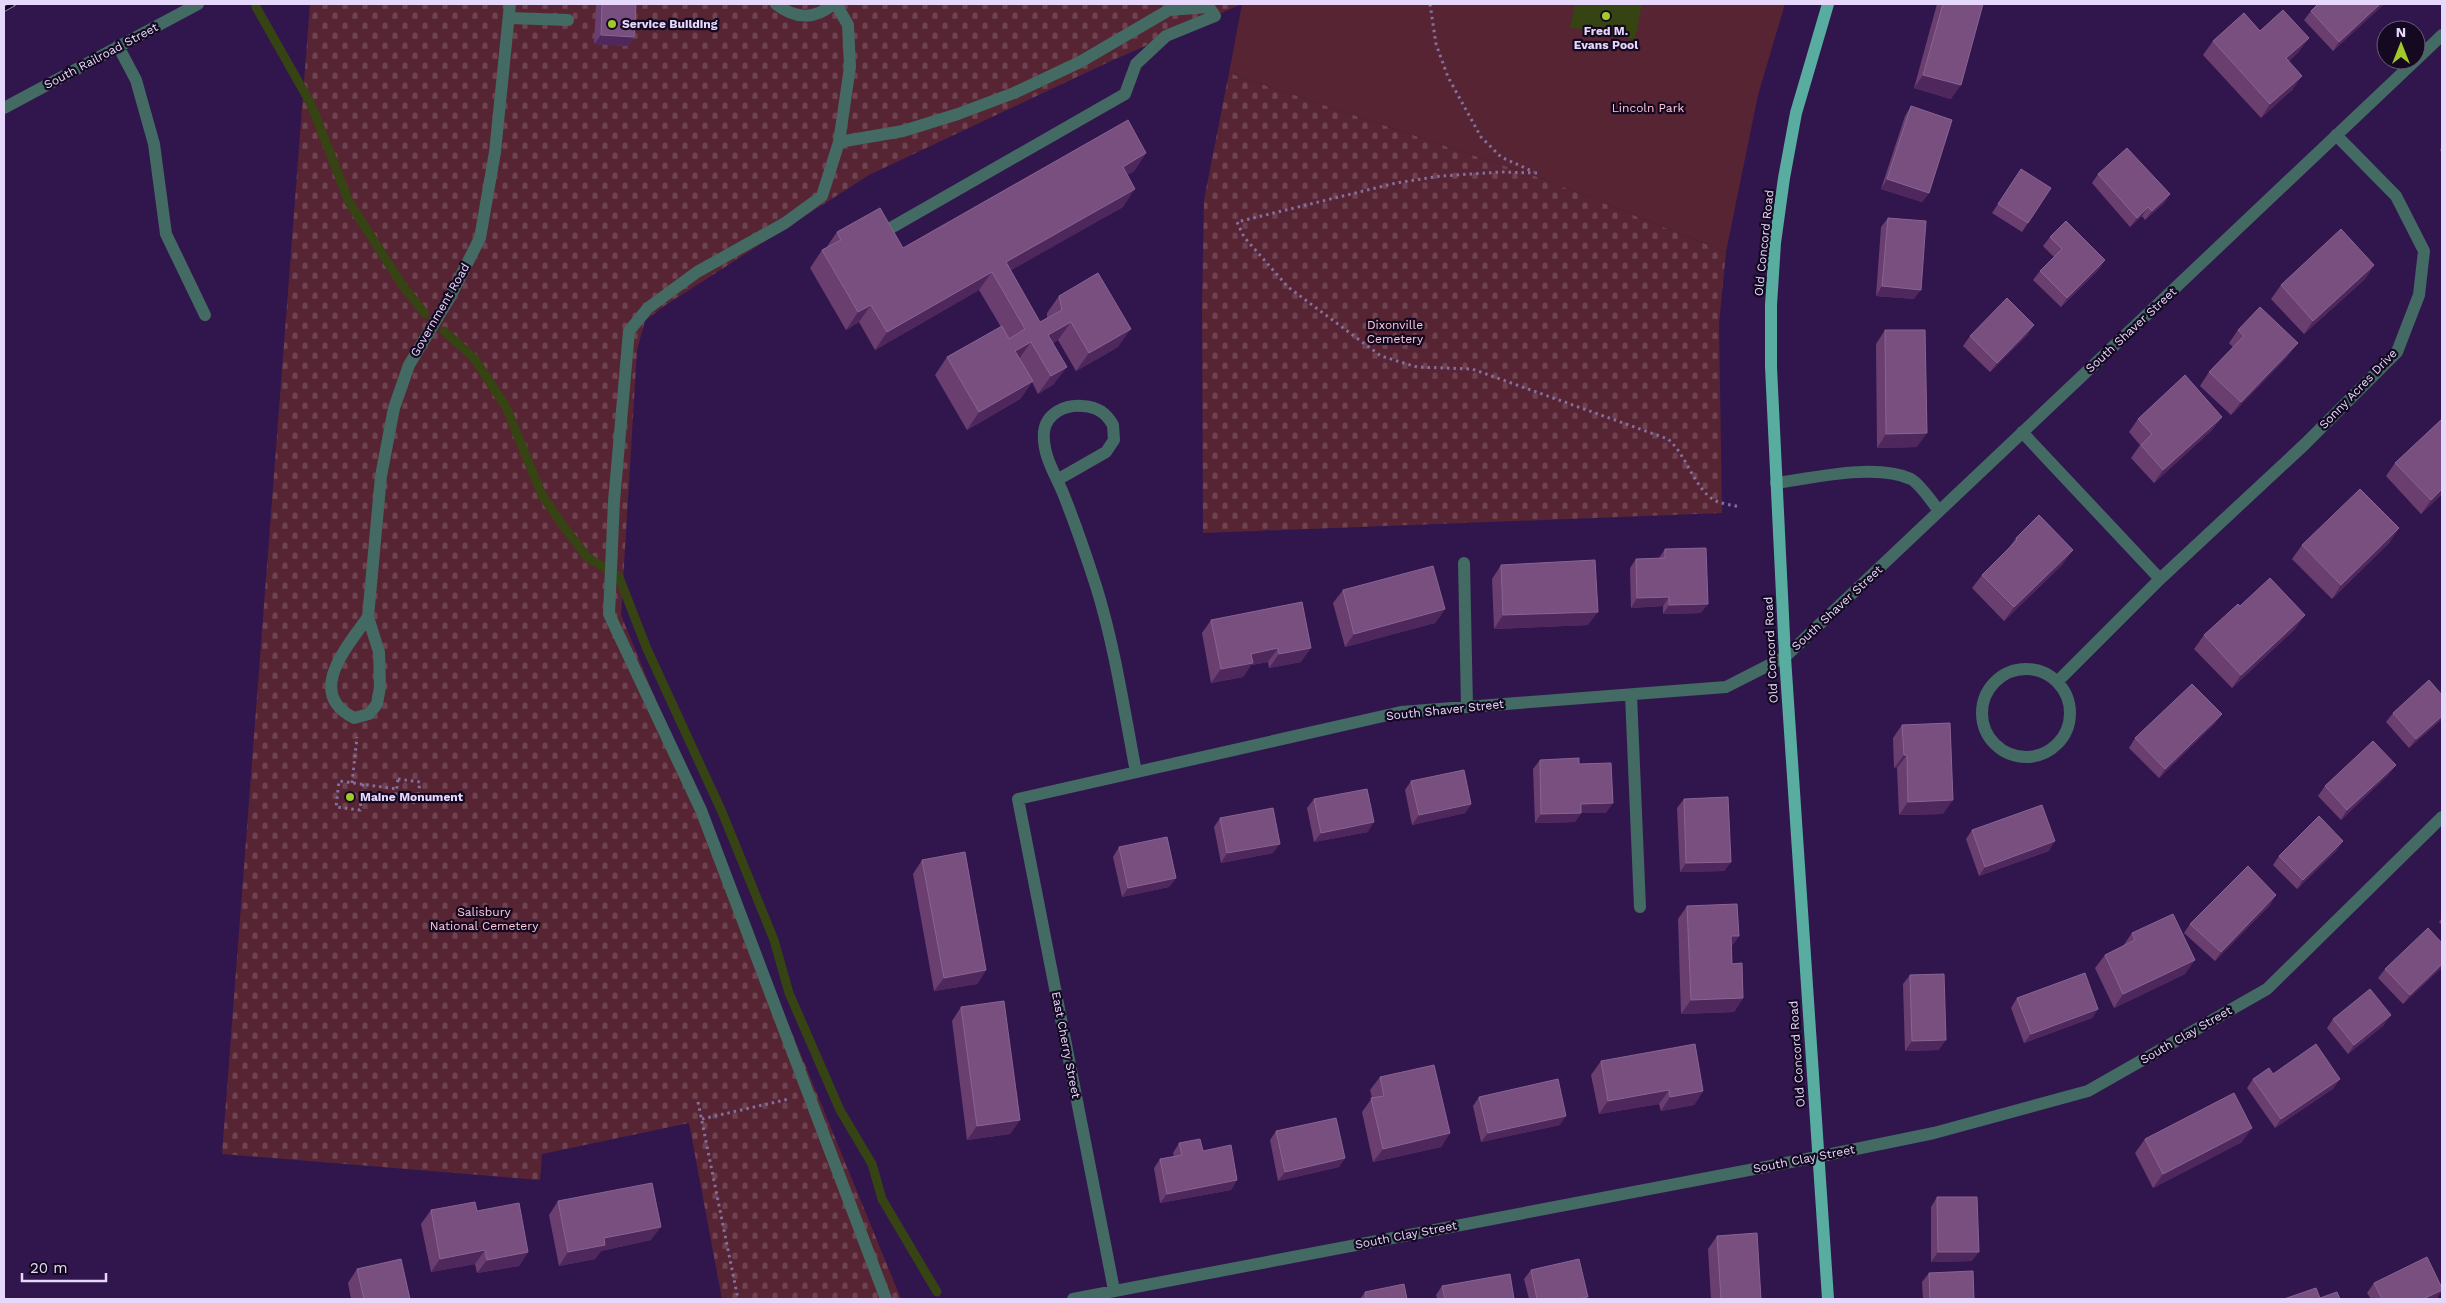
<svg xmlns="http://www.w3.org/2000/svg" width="2446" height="1303" font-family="'Work Sans',sans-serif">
<defs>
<pattern id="cemetery-stones" width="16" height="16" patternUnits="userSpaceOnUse" patternTransform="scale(1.25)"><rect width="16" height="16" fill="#572433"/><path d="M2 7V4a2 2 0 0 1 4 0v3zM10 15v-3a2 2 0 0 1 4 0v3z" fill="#6f4351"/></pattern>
</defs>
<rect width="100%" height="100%" fill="#31164e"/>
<path fill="url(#cemetery-stones)" d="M310 4H1242L1113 60 869 175 664 306 645 321 637 350 621 615 901 1299H722L689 1123 542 1154 540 1180 222 1154Z
M1229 73 1541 178 1726 252 1719 324 1722 513 1203 533 1202 306 1204 200Z"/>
<path fill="#572433" d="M1242 4H1785L1758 95 1726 252 1541 178 1229 73Z"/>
<path fill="#364312" d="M1575 4H1642L1635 40 1570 27Z"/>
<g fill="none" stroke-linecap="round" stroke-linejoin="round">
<path stroke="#364312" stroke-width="9" d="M256 7 311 104 349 202 403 286 425 314
M444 331 474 358 506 407 542 495 564 527 587 557 619 577 647 649 722 812 774 940 789 993 840 1110 872 1164 882 1199 937 1292"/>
<path stroke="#846f9d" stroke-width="3" stroke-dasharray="2.5 4" stroke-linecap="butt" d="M1430 4 1436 44 1448 77 1481 137 1501 157 1534 172
M1537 173 1501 172 1441 176 1396 183 1237 222 1244 237 1288 287 1381 356 1417 367 1472 369 1668 439C1687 455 1695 491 1716 501 1723 504 1732 505 1740 507
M398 779 420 782 417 803 395 801Z
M352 783 357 737
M363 784 360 810 336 807 339 781 397 789
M698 1102 738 1299
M702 1119 789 1099"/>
<path stroke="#436a63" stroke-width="12" d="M776 4C795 19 815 20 833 4
M836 4 848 25 850 67 839 142 822 196 785 223 697 272 648 308 629 331 614 501 609 614 701 810 886 1299
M509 18 568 20
M118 46 136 80 154 144 166 234 205 315
M2416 60 2442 35
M4 108 198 4
M839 142 903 131 958 114 1014 93 1080 62 1169 10 1209 7 1215 16 1166 36 1136 64 1125 94 889 229
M2022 432 2160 579
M1057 480 1106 452 1114 440 1113 425C1106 413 1098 407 1083 406 1066 404 1046 413 1044 432 1042 454 1055 474 1063 493 1075 523 1086 555 1096 586 1115 647 1124 710 1136 772
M1776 483C1813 478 1876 463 1911 479 1919 483 1933 503 1939 511
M1464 563 1467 707
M368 617C347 647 305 693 354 718L369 714 377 704 380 687 379 652 368 617 381 476 394 408 409 365 450 297 480 238 495 152 510 4
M1982 713a44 44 0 1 1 88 0a44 44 0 1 1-88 0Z
M2057 682 2160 579 2305 444 2397 352 2419 295 2424 251 2396 196 2336 135
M1631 695 1640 907
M1114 1290 1018 799 1401 712 1726 687 1785 657 2416 60
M1073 1299 1817 1157 1934 1133 2088 1091 2267 989 2442 817"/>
<path stroke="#58aca0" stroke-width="12" d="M1828 4 1796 113 1784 178 1775 243 1771 305V367L1785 657 1828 1299"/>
<defs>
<path id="rail" d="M4 9 13 4"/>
</defs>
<use href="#rail" stroke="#9985b1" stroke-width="5.5"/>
<use href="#rail" stroke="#140921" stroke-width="4" stroke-dasharray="11" stroke-linecap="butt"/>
</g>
<path fill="#6a3f70" d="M596 4H636L634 37 628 46 594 44Z
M1937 4H1983L1951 99 1914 88Z
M2384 4 2333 51 2304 20 2311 11Z
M2260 31 2309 38 2299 51 2289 61 2293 89 2261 118 2203 55 2213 41Z
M1911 106 1929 193 1922 202 1881 189 1905 116Z
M2442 146V153L2440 150Z
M1146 153 1134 171 1127 175 1123 207 1010 270 1040 322 1047 318V313L1059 296 1118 347 1076 371 1058 340 1053 343 1054 384 1038 394 1032 382 1020 399 967 430 935 375 947 357 1001 327 979 290 875 350 859 322 846 330 810 268 822 250 826 248 837 232 903 248Z
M2098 174 2170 194 2164 203 2145 220 2142 216 2130 227 2092 183Z
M2015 178 2028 223 2022 232 1992 213Z
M1888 218 1914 299 1876 296 1881 227Z
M2050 237 2105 260 2099 269 2061 307 2033 280 2040 271 2054 257 2043 246Z
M2374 265 2365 279 2304 334 2271 299 2281 285Z
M1885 330 1917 447 1877 448 1876 344Z
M2238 330 2288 356 2231 415 2200 386 2209 372 2233 347 2229 343Z
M2028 334 1990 372 1963 346 1970 336Z
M2222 417 2212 430 2154 483 2131 458 2140 445 2129 432 2138 419Z
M2395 463 2442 494 2421 514 2386 476Z
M2016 538 2063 564 2004 621 1972 588 1982 575 2008 549Z
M2390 542 2332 599 2292 559 2302 545Z
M1665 549 1701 613 1663 614V606L1631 608 1630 568 1636 559 1659 558Z
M1501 565 1588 625 1494 629 1492 579Z
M1343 590 1445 609 1435 623 1345 647 1333 603Z
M1302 602 1301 662 1269 668 1268 662 1251 665 1243 677 1211 683 1202 633 1211 620Z
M2240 606 2295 629 2232 688 2194 649 2204 635Z
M2393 713 2442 719 2409 748 2386 722Z
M2222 714 2215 723 2159 778 2129 748 2135 738Z
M1902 725 1943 814 1899 815 1897 768H1894L1893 738Z
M1540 760 1579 764 1606 813H1581L1575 822 1535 823 1533 769Z
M2389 774 2341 820 2318 796 2325 786Z
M1411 781 1471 804 1465 813 1412 825 1405 790Z
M1314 799 1368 832 1314 842 1307 808Z
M1684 799 1731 862 1724 871 1680 872 1677 808Z
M1220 818 1273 853 1221 863 1214 827Z
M1972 830 2049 851 1979 876 1966 839Z
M1119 847 1176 878 1169 887 1122 897 1113 857Z
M2337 850 2297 889 2273 865 2279 856Z
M922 860 986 970 977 984 934 991 913 874Z
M2270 905 2215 961 2184 933 2190 924Z
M1687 906 1739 936 1731 947 1732 964 1743 998 1734 1012 1681 1014 1678 919Z
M2442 918V925L2439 922Z
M2132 933 2185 974 2114 1008 2095 968 2105 955 2123 946Z
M2442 943V967L2403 1004 2378 978 2385 969Z
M1910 975 1939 1050 1905 1051 1903 984Z
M2017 998 2098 1009 2092 1018 2024 1043 2011 1008Z
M961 1007 1020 1120 1010 1134 967 1140 952 1021Z
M2333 1019 2384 1025 2348 1054 2327 1028Z
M1601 1061 1703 1091 1694 1105 1661 1111 1659 1104 1599 1114 1591 1075Z
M2273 1074 2334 1088 2275 1128 2247 1088 2253 1079Z
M1380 1077 1450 1133 1441 1147 1373 1162 1362 1112 1372 1098 1370 1090Z
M1479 1097 1560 1125 1481 1142 1473 1106Z
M1276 1131 1345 1158 1339 1167 1278 1181 1270 1140Z
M2145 1139 2242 1142 2153 1188 2135 1153Z
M1179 1143 1237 1180 1231 1190 1160 1203 1154 1168 1160 1159 1174 1157 1173 1153Z
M1937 1197 1972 1261 1931 1262V1207Z
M558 1201 651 1240 601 1251 595 1259 559 1266 549 1215Z
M431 1210 477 1211 528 1252 519 1266 477 1273 475 1264 431 1272 421 1224Z
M1717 1236 1761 1299H1711L1708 1249Z
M357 1269 410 1299H351L348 1283Z
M1531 1270 1586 1299H1529L1524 1279Z
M1929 1273 1974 1299H1923L1922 1282Z
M2374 1283 2442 1288V1291L2435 1299H2371L2367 1293Z
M1442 1286 1514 1299H1437L1436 1295Z
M1365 1292 1407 1299H1360Z"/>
<path fill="#4e275c" d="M2380 4H2384L2333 51 2339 42Z
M601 35 634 37 628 46 594 44Z
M2309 38 2299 51 2277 72 2286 58Z
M1923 75 1961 85 1951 99 1914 88Z
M2302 76 2293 89 2261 118 2270 104Z
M1146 153 1134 171 1110 185 1123 167Z
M1887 179 1929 193 1922 202 1881 189Z
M1135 189 1123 207 996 279 1006 262Z
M2170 194 2164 203 2145 220 2152 211Z
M2148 207 2142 216 2130 227 2137 218Z
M2105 260 2099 269 2061 307 2067 298Z
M2374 265 2365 279 2304 334 2313 321Z
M992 272 979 290 875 350 887 332Z
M1882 286 1921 290 1914 299 1876 296Z
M871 305 859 322 846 330 858 312Z
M1071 322 1058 340 1036 353 1048 335Z
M2034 325 2028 334 1990 372 1997 363Z
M1131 329 1118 347 1076 371 1089 353Z
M1031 342 1019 359 1015 351Z
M2298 343 2288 356 2231 415 2241 402Z
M1067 367 1054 384 1038 394 1051 376Z
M1033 381 1020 399 967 430 979 412Z
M2222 417 2212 430 2154 483 2163 470Z
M1927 433 1917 447 1877 448 1886 434Z
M2442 489V494L2421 514 2431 500Z
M2399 528 2390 542 2332 599 2341 585Z
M2073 550 2063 564 2004 621 2014 607Z
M1669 597 1663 606 1631 608 1637 598Z
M1708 604 1701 613 1663 614 1669 605Z
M1445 609 1435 623 1345 647 1354 634Z
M1598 612 1588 625 1494 629 1503 615Z
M2305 615 2295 629 2232 688 2241 675Z
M1278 648 1268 662 1251 665 1243 677 1211 683 1221 669 1251 654Z
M1311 648 1301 662 1269 668 1279 654Z
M2222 714 2215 723 2159 778 2165 769Z
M2442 716V719L2409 748 2416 739Z
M1904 755H1907L1897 768H1894Z
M2396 765 2389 774 2341 820 2347 810Z
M1953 800 1943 814 1899 815 1908 802Z
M1613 803 1606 813H1581L1575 822 1535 823 1541 814 1581 804Z
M1471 804 1465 813 1412 825 1419 815Z
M1374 822 1368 832 1314 842 1321 833Z
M2055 841 2049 851 1979 876 1985 867Z
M2343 841 2337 850 2297 889 2303 880Z
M1280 844 1273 853 1221 863 1227 853Z
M1731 862 1724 871 1680 872 1686 863Z
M1176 878 1169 887 1122 897 1128 888Z
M2276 895 2270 905 2215 961 2221 952Z
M1731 936H1739L1729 950Z
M2195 960 2185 974 2114 1008 2123 994Z
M2442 964V967L2403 1004 2410 995Z
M986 970 977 984 934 991 944 978Z
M1743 998 1734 1012 1681 1014 1691 1000Z
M2098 1009 2092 1018 2024 1043 2031 1034Z
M2391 1015 2384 1025 2348 1054 2354 1045Z
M1946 1040 1939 1050 1905 1051 1912 1041Z
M2340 1079 2334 1088 2275 1128 2281 1119Z
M1669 1090 1659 1104 1599 1114 1608 1101Z
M1703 1091 1694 1105 1661 1111 1670 1097Z
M1566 1116 1560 1125 1481 1142 1488 1133Z
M1020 1120 1010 1134 967 1140 977 1126Z
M2252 1128 2242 1142 2153 1188 2163 1174Z
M1450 1133 1441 1147 1373 1162 1383 1149Z
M1345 1158 1339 1167 1278 1181 1285 1172Z
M1237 1180 1231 1190 1160 1203 1167 1194Z
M661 1227 651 1240 601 1251 595 1259 559 1266 568 1252 604 1238Z
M485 1250 475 1264 431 1272 440 1259Z
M528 1252 519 1266 477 1273 487 1260Z
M1938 1252H1979L1972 1261 1931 1262Z
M2442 1290 2437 1299H2423Z"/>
<path fill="#784f7f" stroke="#896493" d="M602 4H636L634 37 601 35Z
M1943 4H1983L1961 85 1923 75Z
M2318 4H2380L2339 42 2311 11Z
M2283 10 2309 38 2286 58 2302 76 2270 104 2213 41 2244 13 2260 31Z
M1911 106 1952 120 1929 193 1887 179Z
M1128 120 1146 153 1123 167 1135 189 1006 262 1040 322 1062 310 1059 296 1098 273 1131 329 1089 353 1071 322 1048 335 1067 367 1051 376 1031 342 1015 351 1033 381 979 412 947 357 1002 326 1009 339 1025 329 992 272 887 332 871 305 858 312 822 250 841 240 837 232 880 208 903 248Z
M2127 148 2170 194 2152 211 2148 207 2137 218 2098 174Z
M2021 169 2051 188 2028 223 1998 204Z
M1888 218 1926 221 1921 290 1882 286Z
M2066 221 2105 260 2067 298 2040 271 2062 249 2050 237Z
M2341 229 2374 265 2313 321 2281 285Z
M2007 298 2034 325 1997 363 1970 336Z
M2260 307 2298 343 2241 402 2209 372 2244 336 2238 330Z
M1885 330H1925L1927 433 1886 434Z
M2185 375 2222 417 2163 470 2141 445 2152 434 2138 419Z
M2442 419V489L2431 500 2395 463Z
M2360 489 2399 528 2341 585 2302 545Z
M2039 515 2073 550 2014 607 1982 575 2017 540 2016 538Z
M1706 548 1708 604 1669 605V597L1637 598 1636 559 1665 558V549Z
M1595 560 1598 612 1503 615 1501 565Z
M1433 566 1445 609 1354 634 1343 590Z
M2270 578 2305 615 2241 675 2204 635 2238 604 2240 606Z
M1302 602 1311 648 1279 654 1278 648 1251 654 1253 663 1221 669 1211 620Z
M2429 680 2442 695V716L2416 739 2393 713Z
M2192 684 2222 714 2165 769 2135 738Z
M1950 723 1953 800 1908 802 1907 755H1904L1902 725Z
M2373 741 2396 765 2347 810 2325 786Z
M1579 758V764L1611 763 1613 803 1581 804V813L1541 814 1540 760Z
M1464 770 1471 804 1419 815 1411 781Z
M1367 789 1374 822 1321 833 1314 799Z
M1728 797 1731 862 1686 863 1684 799Z
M2042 805 2055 841 1985 867 1972 830Z
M1273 808 1280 844 1227 853 1220 818Z
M2319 816 2343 841 2303 880 2279 856Z
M1167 837 1176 878 1128 888 1119 847Z
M965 852 986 970 944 978 922 860Z
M2248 866 2276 895 2221 952 2190 924Z
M1737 904 1739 936H1731L1732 964 1742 963 1743 998 1691 1000 1687 906Z
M2173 914 2195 960 2123 994 2105 955 2135 940 2132 933Z
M2428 928 2442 943V964L2410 995 2385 969Z
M2085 973 2098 1009 2031 1034 2017 998Z
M1944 974 1946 1040 1912 1041 1910 975Z
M2370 989 2391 1015 2354 1045 2333 1019Z
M1004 1001 1020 1120 977 1126 961 1007Z
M1695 1044 1703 1091 1670 1097 1669 1090 1608 1101 1601 1061Z
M2316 1044 2340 1079 2281 1119 2253 1079 2269 1068 2273 1074Z
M1434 1065 1450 1133 1383 1149 1371 1098 1384 1096 1380 1077Z
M1558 1079 1566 1116 1488 1133 1479 1097Z
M2234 1093 2252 1128 2163 1174 2145 1139Z
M1336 1118 1345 1158 1285 1172 1276 1131Z
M1200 1139 1203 1151 1231 1145 1237 1180 1167 1194 1160 1159 1182 1155 1179 1143Z
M652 1183 661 1227 604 1238 605 1245 568 1252 558 1201Z
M1937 1197H1977L1979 1252H1938Z
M475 1202 477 1211 519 1203 528 1252 487 1260 485 1250 440 1259 431 1210Z
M1757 1233 1761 1299H1721L1717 1236Z
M2427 1257 2442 1288V1290L2423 1299H2382L2374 1283Z
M401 1259 410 1299H364L357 1269Z
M1579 1259 1588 1297 1577 1299H1537L1531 1270Z
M1973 1271 1974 1299H1930L1929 1273Z
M1510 1274 1514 1299H1445L1442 1286Z
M1404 1284 1407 1299H1366L1365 1292Z
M2316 1288 2320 1298 2337 1292 2340 1299H2284Z"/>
<g fill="#a2c929" stroke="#140921" stroke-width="2">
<circle cx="1606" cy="16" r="5"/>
<circle cx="612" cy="24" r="5"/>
<circle cx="350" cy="797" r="5"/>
</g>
<g text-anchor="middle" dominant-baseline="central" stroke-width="4.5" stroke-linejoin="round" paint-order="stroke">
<g font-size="12" font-weight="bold" fill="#e6d8fb" stroke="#140921" text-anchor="start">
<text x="622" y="24">Service Building</text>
<text x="1606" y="31" text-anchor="middle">Fred M.<tspan x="1606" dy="14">Evans Pool</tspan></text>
<text x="360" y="797">Maine Monument</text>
</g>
<g font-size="12" fill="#e6d8fb" stroke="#140921">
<text transform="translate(101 56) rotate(-28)">South Railroad Street</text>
<text transform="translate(1764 243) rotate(-84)">Old Concord Road</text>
<text transform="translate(440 310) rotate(-60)">Government Road</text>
<text transform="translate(2131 330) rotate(-43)">South Shaver Street</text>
<text transform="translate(2358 389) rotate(-46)">Sonny Acres Drive</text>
<text transform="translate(1837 608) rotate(-43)">South Shaver Street</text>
<text transform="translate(1771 650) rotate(-93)">Old Concord Road</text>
<text transform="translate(1445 710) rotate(-6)">South Shaver Street</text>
<text transform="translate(2186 1035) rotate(-30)">South Clay Street</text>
<text transform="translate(1066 1045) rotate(79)">East Cherry Street</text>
<text transform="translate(1797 1054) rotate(-94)">Old Concord Road</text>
<text transform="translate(1804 1159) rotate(-11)">South Clay Street</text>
<text transform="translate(1406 1235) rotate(-11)">South Clay Street</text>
</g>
<g font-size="12" fill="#fdc9d5" stroke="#140921">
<text x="1648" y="108">Lincoln Park</text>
<text x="1395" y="325">Dixonville<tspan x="1395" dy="14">Cemetery</tspan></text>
<text x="484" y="912">Salisbury<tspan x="484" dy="14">National Cemetery</tspan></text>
</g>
</g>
<rect width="2446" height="1303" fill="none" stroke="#e6d8fb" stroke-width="10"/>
<g transform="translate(2401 45)"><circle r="24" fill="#140921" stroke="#685c78"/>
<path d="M0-4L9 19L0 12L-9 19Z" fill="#a2c929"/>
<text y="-8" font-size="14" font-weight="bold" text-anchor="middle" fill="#e6d8fb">N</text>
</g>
<path d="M22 1273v8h84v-8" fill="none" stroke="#e6d8fb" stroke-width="2.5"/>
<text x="30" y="1273" font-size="15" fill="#e6d8fb" stroke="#140921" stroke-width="4" paint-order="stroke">20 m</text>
</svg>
